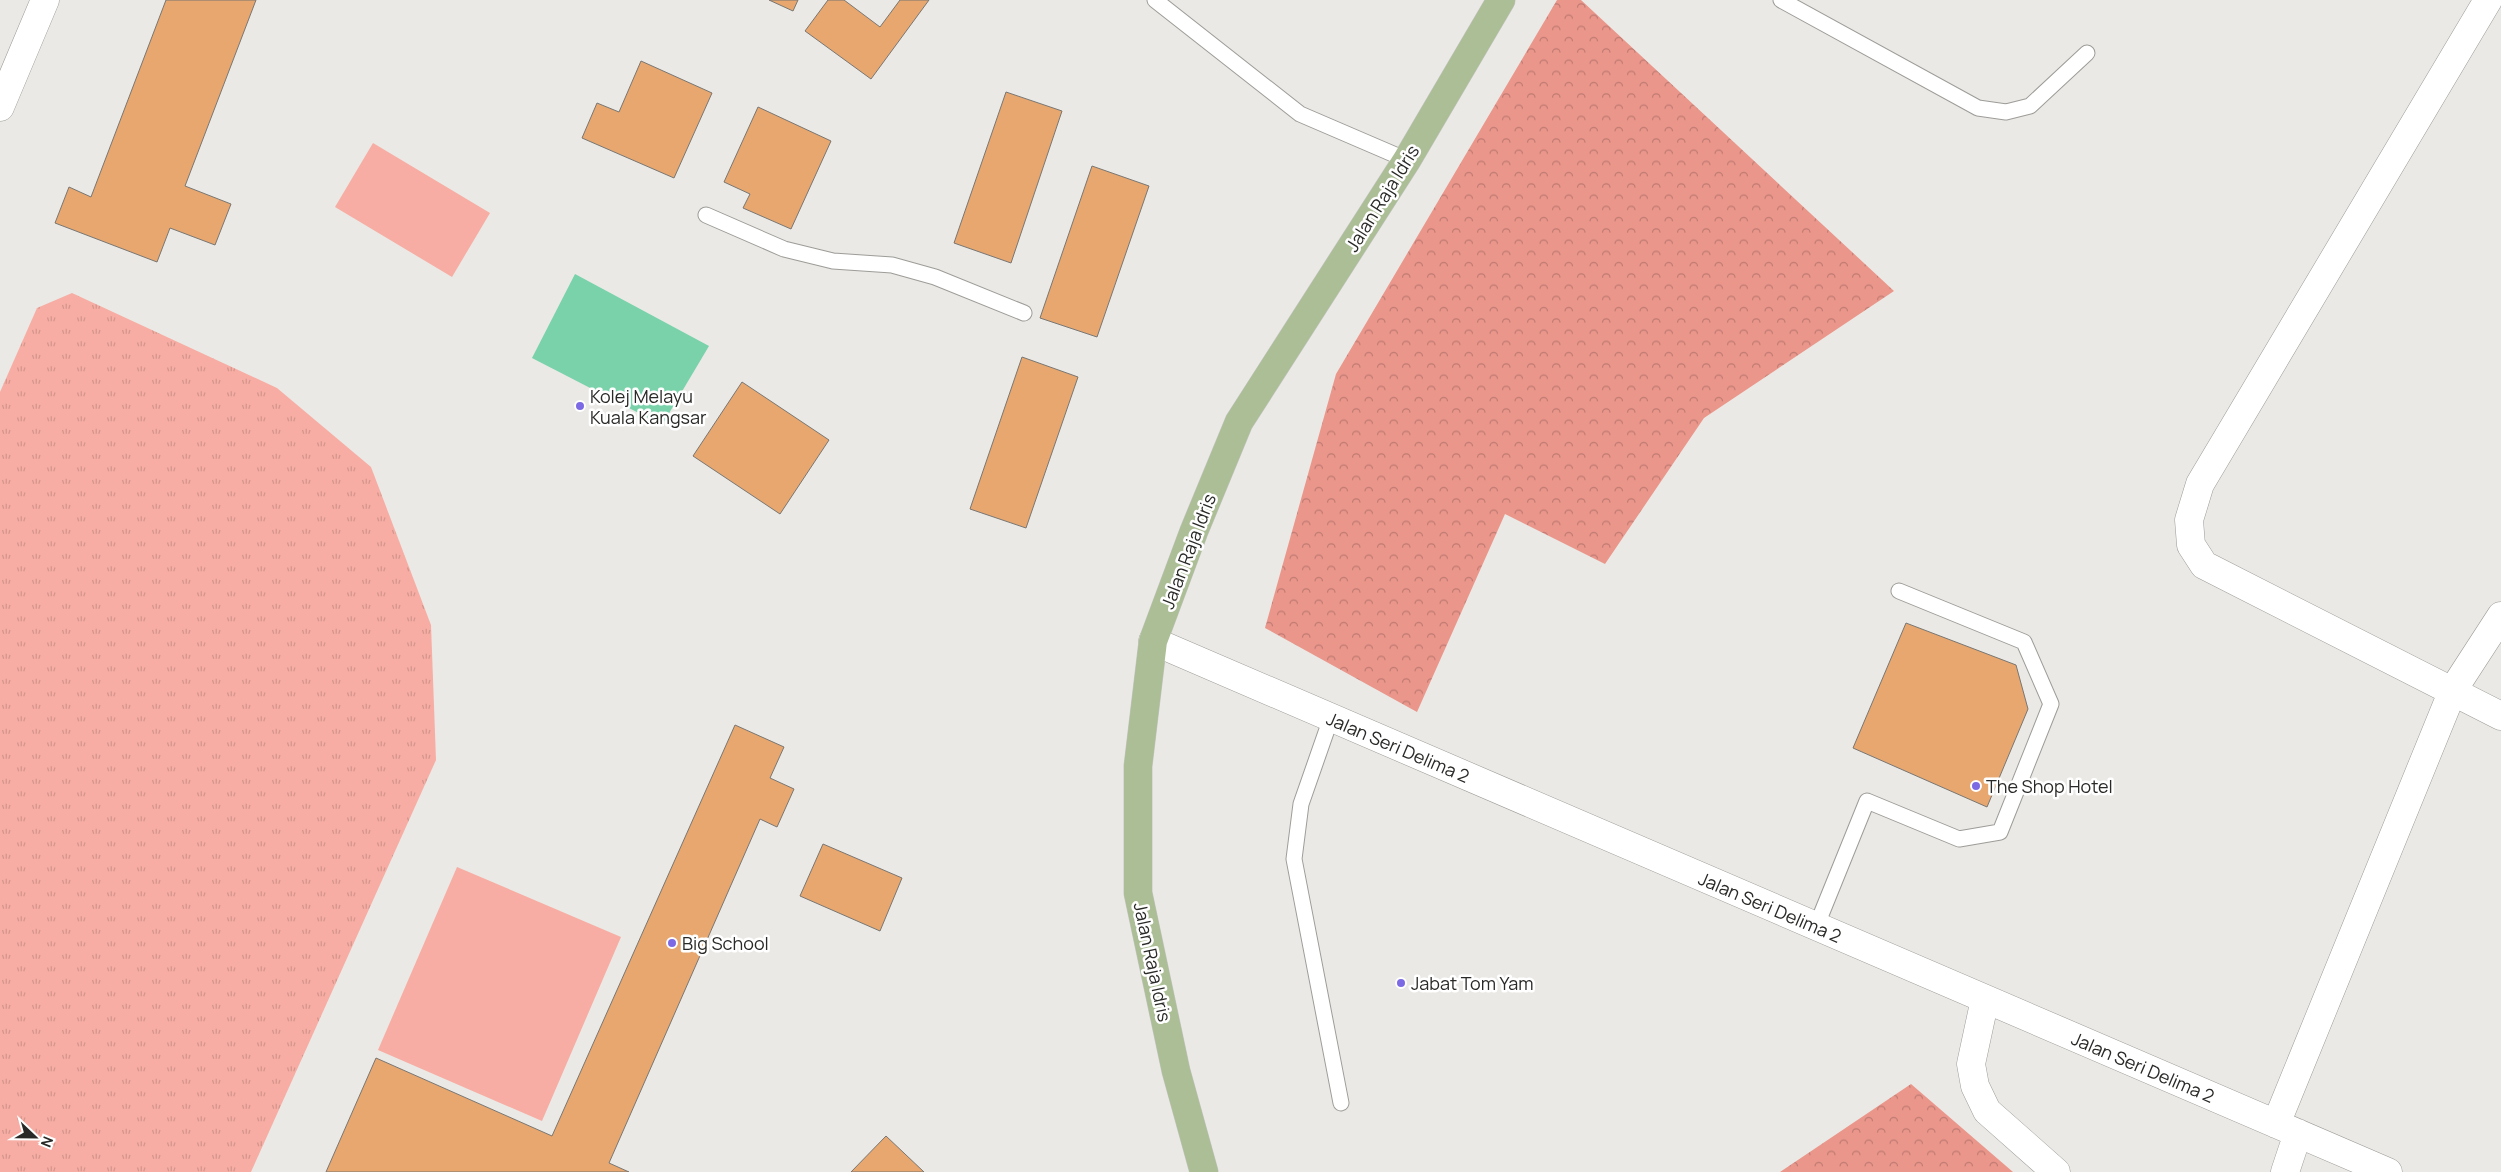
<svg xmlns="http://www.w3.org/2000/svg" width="2501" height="1172" font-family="Manrope,sans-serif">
<defs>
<pattern id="grass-tufts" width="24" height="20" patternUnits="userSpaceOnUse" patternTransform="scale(1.25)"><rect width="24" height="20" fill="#f7ada3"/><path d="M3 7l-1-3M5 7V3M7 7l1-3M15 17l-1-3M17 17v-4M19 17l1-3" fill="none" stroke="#d4958c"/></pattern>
<pattern id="forest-crowns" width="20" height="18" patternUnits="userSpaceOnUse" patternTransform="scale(1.25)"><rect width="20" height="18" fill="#eb968b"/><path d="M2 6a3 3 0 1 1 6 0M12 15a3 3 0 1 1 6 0" fill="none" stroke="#be7a72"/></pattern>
</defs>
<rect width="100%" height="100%" fill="#eae9e5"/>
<path fill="url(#grass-tufts)" d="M72 293 277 388 371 467 431 625 436 760 251 1172H0V392L37 308Z"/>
<path fill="url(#forest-crowns)" d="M1557 0H1581L1894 291 1704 418 1605 564 1505 514 1417 712 1265 628 1336 374Z
M1911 1084 2013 1172H1780Z"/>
<path fill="#f7ada3" d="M373 143 490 213 452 277 335 207Z
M457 867 621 937 542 1121 378 1050Z"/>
<path fill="#79d2a9" d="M575 274 709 346 662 425 532 358Z"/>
<path fill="#e7a76e" stroke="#797673" d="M166 0H256L185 186 231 204 215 245 170 228 157 262 55 223 69 187 91 197Z
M769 0H798L793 11Z
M828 0H844L880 27 900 0H929L871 79 805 31Z
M641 61 712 93 674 178 582 138 597 103 619 112Z
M1006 92 1062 111 1011 263 954 243Z
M758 107 831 141 791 229 743 208 750 194 724 182Z
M1092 166 1149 186 1097 337 1040 318Z
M1022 357 1078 377 1026 528 970 509Z
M742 382 829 440 780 514 693 456Z
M1906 623 2016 665 2028 709 1987 807 1853 748Z
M735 725 784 747 770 778 794 789 777 827 760 819 609 1163 629 1172H326L376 1058 552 1136Z
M823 844 902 878 880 931 800 896Z
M886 1136 924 1172H851Z"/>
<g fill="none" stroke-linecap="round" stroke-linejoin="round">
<defs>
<path id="service" d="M1155 0 1300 114 1407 160
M1781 0 1978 108 2006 112 2030 106 2087 53
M706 215 784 249 833 261 892 265 935 277 1024 313
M1331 718 1301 804 1294 859 1341 1103
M1816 927 1867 801 1959 839 2000 832 2051 704 2024 642 1899 591"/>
<path id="minor" d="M2488 0 2200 484 2189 520 2191 545 2204 565 2501 716
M1153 641 2388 1172
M1985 999 1971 1064 1975 1086 1987 1111 2056 1172
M2276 1124 2453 690 2501 616
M2285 1172 2298 1133"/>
<path id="tertiary" d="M0 107 45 0"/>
<path id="primary" d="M1204 1172 1176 1071 1138 893V766L1153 641 1194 531 1239 422 1407 160 1501 0"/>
</defs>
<use href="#service" stroke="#9d9c98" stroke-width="17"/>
<use href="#minor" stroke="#9d9c98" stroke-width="29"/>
<use href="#tertiary" stroke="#9d9c98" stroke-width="29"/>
<use href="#primary" stroke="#c7c7c7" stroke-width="29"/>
<use href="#service" stroke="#fff" stroke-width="15"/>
<use href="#minor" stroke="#fff" stroke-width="28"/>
<use href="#tertiary" stroke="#fff" stroke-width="28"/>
<use href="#primary" stroke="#acbe96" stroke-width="28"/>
</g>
<g fill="#7c69e4" stroke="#fff" stroke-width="2">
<circle cx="580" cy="406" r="5"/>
<circle cx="1976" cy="786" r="5"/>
<circle cx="672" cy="943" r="5"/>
<circle cx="1401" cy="983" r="5"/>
</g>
<g text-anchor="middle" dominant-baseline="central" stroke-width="5" stroke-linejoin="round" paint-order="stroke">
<g font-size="18" fill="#292927" stroke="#fff">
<text transform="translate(1382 198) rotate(-58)">Jalan Raja Idris</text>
<text transform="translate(1188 551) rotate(-69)">Jalan Raja Idris</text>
<text transform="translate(1398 747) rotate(23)">Jalan Seri Delima 2</text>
<text transform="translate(1770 907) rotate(23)">Jalan Seri Delima 2</text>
<text transform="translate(1153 962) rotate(78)">Jalan Raja Idris</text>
<text transform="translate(2143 1067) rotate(23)">Jalan Seri Delima 2</text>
</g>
<g font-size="18" fill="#292927" stroke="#fff" text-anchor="start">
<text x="590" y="396">Kolej Melayu<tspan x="590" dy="21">Kuala Kangsar</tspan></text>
<text x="1986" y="786">The Shop Hotel</text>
<text x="682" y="943">Big School</text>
<text x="1411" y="983">Jabat Tom Yam</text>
</g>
</g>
<g transform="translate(35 1137) rotate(112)" stroke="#ffffff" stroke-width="4" paint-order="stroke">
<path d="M0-4L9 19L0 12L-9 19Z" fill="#292927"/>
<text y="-8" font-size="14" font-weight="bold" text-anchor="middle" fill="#292927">N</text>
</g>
</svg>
